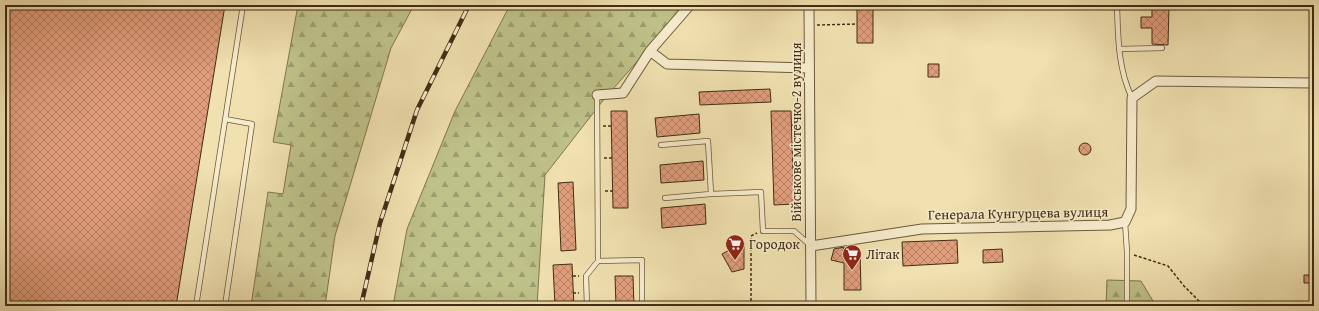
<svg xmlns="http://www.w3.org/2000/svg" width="1319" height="311" font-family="'Gentium Book Plus',serif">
<defs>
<pattern id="forest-firs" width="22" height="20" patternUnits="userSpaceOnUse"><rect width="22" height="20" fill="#bec188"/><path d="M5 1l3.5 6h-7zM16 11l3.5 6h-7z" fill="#9c9d6e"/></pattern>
<pattern id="building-cross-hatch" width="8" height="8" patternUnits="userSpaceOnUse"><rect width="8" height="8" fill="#e19e7c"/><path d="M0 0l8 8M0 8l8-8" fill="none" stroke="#b88164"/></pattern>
</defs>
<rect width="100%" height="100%" fill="#f1e1b0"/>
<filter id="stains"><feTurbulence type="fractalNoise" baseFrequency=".005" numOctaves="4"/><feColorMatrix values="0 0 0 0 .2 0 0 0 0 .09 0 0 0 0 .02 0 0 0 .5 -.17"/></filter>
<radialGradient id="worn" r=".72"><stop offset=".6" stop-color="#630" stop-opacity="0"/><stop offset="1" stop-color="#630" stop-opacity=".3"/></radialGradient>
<path fill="url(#forest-firs)" stroke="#80764e" d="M298 5H414L391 48 335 236 325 306H251L268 192 283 194 291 145 273 142Z
M510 5H687L605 98 545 175 537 306H393L407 229 455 111Z
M1107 280 1141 281 1156 306H1106Z"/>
<path fill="url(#building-cross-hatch)" stroke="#412c15" d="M5 5H225L176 306H5Z
M857 5H873V43H857Z
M1152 5H1169L1168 45 1152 44V28H1141V17H1152Z
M928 64H939V77H928Z
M770 89 771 102 700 105 699 92Z
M611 111H627L628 208H613Z
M771 111H791L794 204 774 205Z
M699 114 700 133 657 137 655 118Z
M1079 149a6 6 0 1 1 12 0a6 6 0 1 1-12 0Z
M703 161 704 180 661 183 660 165Z
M573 182 576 250 561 251 558 183Z
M705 204 706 224 662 228 661 208Z
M957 240 958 263 903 266 902 242Z
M744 242V269L732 272 722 254Z
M844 247 843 251H860L861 290H844V263L831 260 834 249Z
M1002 249 1003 262 983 263V250Z
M572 264 574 306H555L553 265Z
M1304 275H1314V283H1304Z
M615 276H633L634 306H616Z"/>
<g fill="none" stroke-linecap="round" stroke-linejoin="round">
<defs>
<path id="service" d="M1117 5C1118 37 1118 69 1132 98
M1119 49 1162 48
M597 95 598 261 642 260V306
M661 145 708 141 711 194 761 192 763 231H794L810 245
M665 198 711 194
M1125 222 1127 252V306
M196 306 243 5
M225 306 252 124 225 119
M587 306 586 276 598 261"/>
<path id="minor" d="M690 5 650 51 667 64 809 68
M809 5 811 306
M597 95 623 93 650 51
M811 246 922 229 1110 225 1125 222 1131 209 1132 98 1156 81 1314 83"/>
</defs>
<use href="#service" stroke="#6d593c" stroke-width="6"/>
<use href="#minor" stroke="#6d593c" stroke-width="11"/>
<path stroke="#412c15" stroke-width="1.5" stroke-dasharray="3 2" stroke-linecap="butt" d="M817 25 857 24
M792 125H802
M603 126H612
M792 147H800
M604 158H612
M793 167 801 166
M793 190H802
M605 191H613
M1134 255 1168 266 1184 286 1199 301 1214 306
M573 276H579
M573 293H579
M751 306V236L757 233"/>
<use href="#service" stroke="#f6eccc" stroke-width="4.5"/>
<use href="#minor" stroke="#f6eccc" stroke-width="9"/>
<defs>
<path id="rail" d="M361 306 380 223 417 110 469 5"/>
</defs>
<use href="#rail" stroke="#412c15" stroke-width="4.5"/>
<use href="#rail" stroke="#f6eccc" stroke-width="3" stroke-dasharray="9" stroke-linecap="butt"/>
</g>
<defs>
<symbol id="supermarket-pin" viewBox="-11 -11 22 30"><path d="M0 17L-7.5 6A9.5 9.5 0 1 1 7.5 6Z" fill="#8f2418" stroke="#f6eccc"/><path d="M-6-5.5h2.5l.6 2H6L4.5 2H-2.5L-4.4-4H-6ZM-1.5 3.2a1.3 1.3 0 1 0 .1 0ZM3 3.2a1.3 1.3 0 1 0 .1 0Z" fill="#fff"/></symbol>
</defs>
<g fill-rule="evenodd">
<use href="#supermarket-pin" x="724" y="233" width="22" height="30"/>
<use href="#supermarket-pin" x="841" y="243" width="22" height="30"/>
</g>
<g text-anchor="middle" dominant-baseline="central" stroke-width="3" stroke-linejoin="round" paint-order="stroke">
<g font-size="14" fill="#412c15" stroke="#f6eccc">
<text transform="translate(796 132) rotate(-90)">Військове містечко-2 вулиця</text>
<text transform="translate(1018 213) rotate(-1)">Генерала Кунгурцева вулиця</text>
</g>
<g font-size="14" fill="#412c15" stroke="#f6eccc" text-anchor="start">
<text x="749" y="244">Городок</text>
<text x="866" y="254">Літак</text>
</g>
</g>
<rect width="1319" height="311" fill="none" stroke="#f1e1b0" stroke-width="20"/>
<rect x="6" y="6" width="1307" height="299" fill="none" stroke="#412c15" stroke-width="2"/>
<rect x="10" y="10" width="1299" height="291" fill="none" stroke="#412c15"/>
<rect width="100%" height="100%" filter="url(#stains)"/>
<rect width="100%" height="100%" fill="url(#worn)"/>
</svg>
